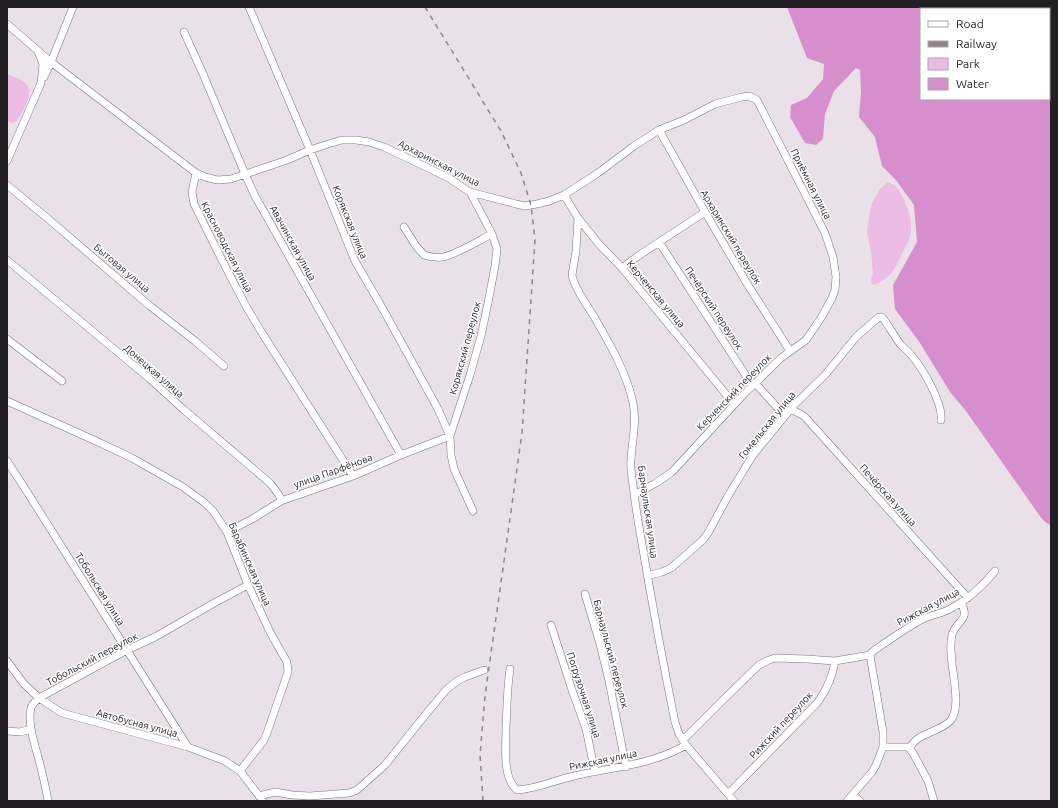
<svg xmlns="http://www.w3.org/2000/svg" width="1058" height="808" font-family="Ubuntu,sans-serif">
<rect width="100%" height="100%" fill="#e9e1e7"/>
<path fill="#ecbce4" d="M7 74C14 77 23 79 27 85 34 94 22 112 17 121L11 123 7 120Z
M887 183C894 183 898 188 901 194 909 208 915 226 908 242 906 247 903 251 901 256 895 270 889 279 874 285L872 284 871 280 873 273 871 251 867 232 871 205 880 189Z"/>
<path fill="#d78ecc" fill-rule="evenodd" d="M787 7H1051V525L1048 524 1042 519 966 411 950 392 920 343 895 309 893 285 917 242 914 205 896 180 882 166 875 137 859 117 861 92 860 70 856 68 834 91 825 114 823 139 816 145 805 143 790 117 791 105 807 98 823 79 824 64 807 58ZM921 9H1049V99H921Z"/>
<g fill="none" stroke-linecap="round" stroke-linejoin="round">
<defs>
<path id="minor" d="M7 24 51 62 196 173 192 192 194 204 226 268 247 308 262 333 353 476
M184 32 203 74 245 174 255 196 401 455
M44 77 51 62 73 7
M659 130 705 212 746 282 790 351
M7 161 41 83 43 64 38 51
M196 173 205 177 217 180 231 179 287 160 310 150 328 144 342 140H356L369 142 384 147 447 177 470 192 516 204 525 206 537 204 549 201 564 195 598 173 634 146 659 130 684 120 715 104 742 97 749 96 757 100 825 233 833 257 836 277 835 290 832 298 821 318 806 340 781 358 744 394 672 472 656 483 634 495
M7 185 46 217 150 306 195 341 224 366
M470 192 492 234 497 249 495 266 488 303 481 336 470 375 450 436 451 455 454 469 473 511
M564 195 578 218 598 243 622 268 734 404
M578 218 576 251 572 275C574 288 589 308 596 320 611 346 627 374 633 403 637 422 632 441 631 460 630 471 633 482 634 493 636 510 639 527 642 544 652 603 663 663 675 722L679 734 686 745 734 801
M404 227 416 246 424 255C430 257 436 258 443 257 457 254 478 241 492 234
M659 242 752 385
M7 260 150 379 183 409 270 483 279 495 281 501
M622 268 638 256 705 212
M7 339 62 381
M755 383 785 416
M7 401 96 441 132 458 183 487 205 503 213 511 227 532 248 585 271 634 287 662 288 672 267 733 264 740 240 771
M791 409 804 416 968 598
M7 461 24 487 188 747
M227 532 254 518 281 501 353 476 401 455 450 436 438 409 384 311 355 261 310 150 249 7
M647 576 662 572 671 568 703 540 708 533 728 496 753 455 794 405 825 375 856 337 879 317H882C889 326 894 336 901 345 905 349 909 352 912 356 923 369 943 403 941 420
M585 594 600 644 609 681 626 767
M551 625 572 690 586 729 595 772
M7 661 24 684 39 698 62 713 188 747 225 761 240 771 263 801
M510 669C507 689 507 707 506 728 506 745 502 778 517 790 537 789 555 780 574 776 612 767 652 765 686 745
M7 731 20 732 31 729
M683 740 723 700 759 665 769 660 775 658 807 659 835 661 870 655 872 652 876 649C891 639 906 628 921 620 930 615 941 614 950 609 967 600 983 586 995 571
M883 747H908L913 753 928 781 934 801
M910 749C914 733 942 732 951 720 964 702 946 658 952 635 956 620 971 621 961 603
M728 794 818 702C827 689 833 676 835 661
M853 795 860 801
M259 796 275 792 292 795 310 796 349 793 357 790 385 765 426 714 446 690 457 681 465 677 484 670
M48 801C46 788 43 776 40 764 36 748 27 724 31 708 32 704 36 701 39 698L127 650 155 637 216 602 248 585
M847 801 872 772 876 765 883 747V732L870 655"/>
</defs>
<use href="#minor" stroke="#7a7479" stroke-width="8"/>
<use href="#minor" stroke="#fff" stroke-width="7"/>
<path stroke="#8c868b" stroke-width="1.5" stroke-dasharray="5 5" stroke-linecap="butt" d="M425 7 501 131 521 173 531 205 535 240 522 433 485 696 480 755 483 801"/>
</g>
<g text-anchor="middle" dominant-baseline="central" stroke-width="3" stroke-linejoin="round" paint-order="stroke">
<g font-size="10" fill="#221f22" stroke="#fff">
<text transform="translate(439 163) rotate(27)">Архаринская улица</text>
<text transform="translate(811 184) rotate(63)">Приёмная улица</text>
<text transform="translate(350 222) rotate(68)">Корякская улица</text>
<text transform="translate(731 237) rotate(59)">Архаринский переулок</text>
<text transform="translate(293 243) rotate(61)">Авачинская улица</text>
<text transform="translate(227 247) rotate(63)">Красноводская улица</text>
<text transform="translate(122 268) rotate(40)">Бытовая улица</text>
<text transform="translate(656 294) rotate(50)">Керченская улица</text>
<text transform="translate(714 308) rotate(57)">Печёрский переулок</text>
<text transform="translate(465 348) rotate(-75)">Корякский переулок</text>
<text transform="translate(154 371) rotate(41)">Донецкая улица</text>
<text transform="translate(734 392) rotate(-46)">Керченский переулок</text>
<text transform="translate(767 425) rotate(-51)">Гомельская улица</text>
<text transform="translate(333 471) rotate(-20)">улица Парфёнова</text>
<text transform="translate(888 495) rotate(48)">Печёрская улица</text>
<text transform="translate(648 512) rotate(82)">Барнаульская улица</text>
<text transform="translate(250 564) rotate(66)">Барабинская улица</text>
<text transform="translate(100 589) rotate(58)">Тобольская улица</text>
<text transform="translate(928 607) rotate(-28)">Рижская улица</text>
<text transform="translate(611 654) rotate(75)">Барнаульский переулок</text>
<text transform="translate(92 659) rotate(-28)">Тобольский переулок</text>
<text transform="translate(584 695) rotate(72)">Погрузочная улица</text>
<text transform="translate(137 723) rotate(15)">Автобусная улица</text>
<text transform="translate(781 725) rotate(-47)">Рижский переулок</text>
<text transform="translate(603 760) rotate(-12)">Рижская улица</text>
</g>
</g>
<rect width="1058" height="808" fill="none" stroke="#221f22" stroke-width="16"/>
<rect x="920" y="8" width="130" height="92" fill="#ffffff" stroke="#a7a5a7"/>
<rect x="928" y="21" width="20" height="6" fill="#ffffff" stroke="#a7a5a7"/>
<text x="956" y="28" font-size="12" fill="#221f22">Road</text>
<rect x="928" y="41" width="20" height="6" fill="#8c868b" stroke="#a7a5a7"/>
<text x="956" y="48" font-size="12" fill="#221f22">Railway</text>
<rect x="928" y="58" width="20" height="12" fill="#ecbce4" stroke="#a7a5a7"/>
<text x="956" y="68" font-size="12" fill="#221f22">Park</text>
<rect x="928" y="78" width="20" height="12" fill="#d78ecc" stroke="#a7a5a7"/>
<text x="956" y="88" font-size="12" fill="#221f22">Water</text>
</svg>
